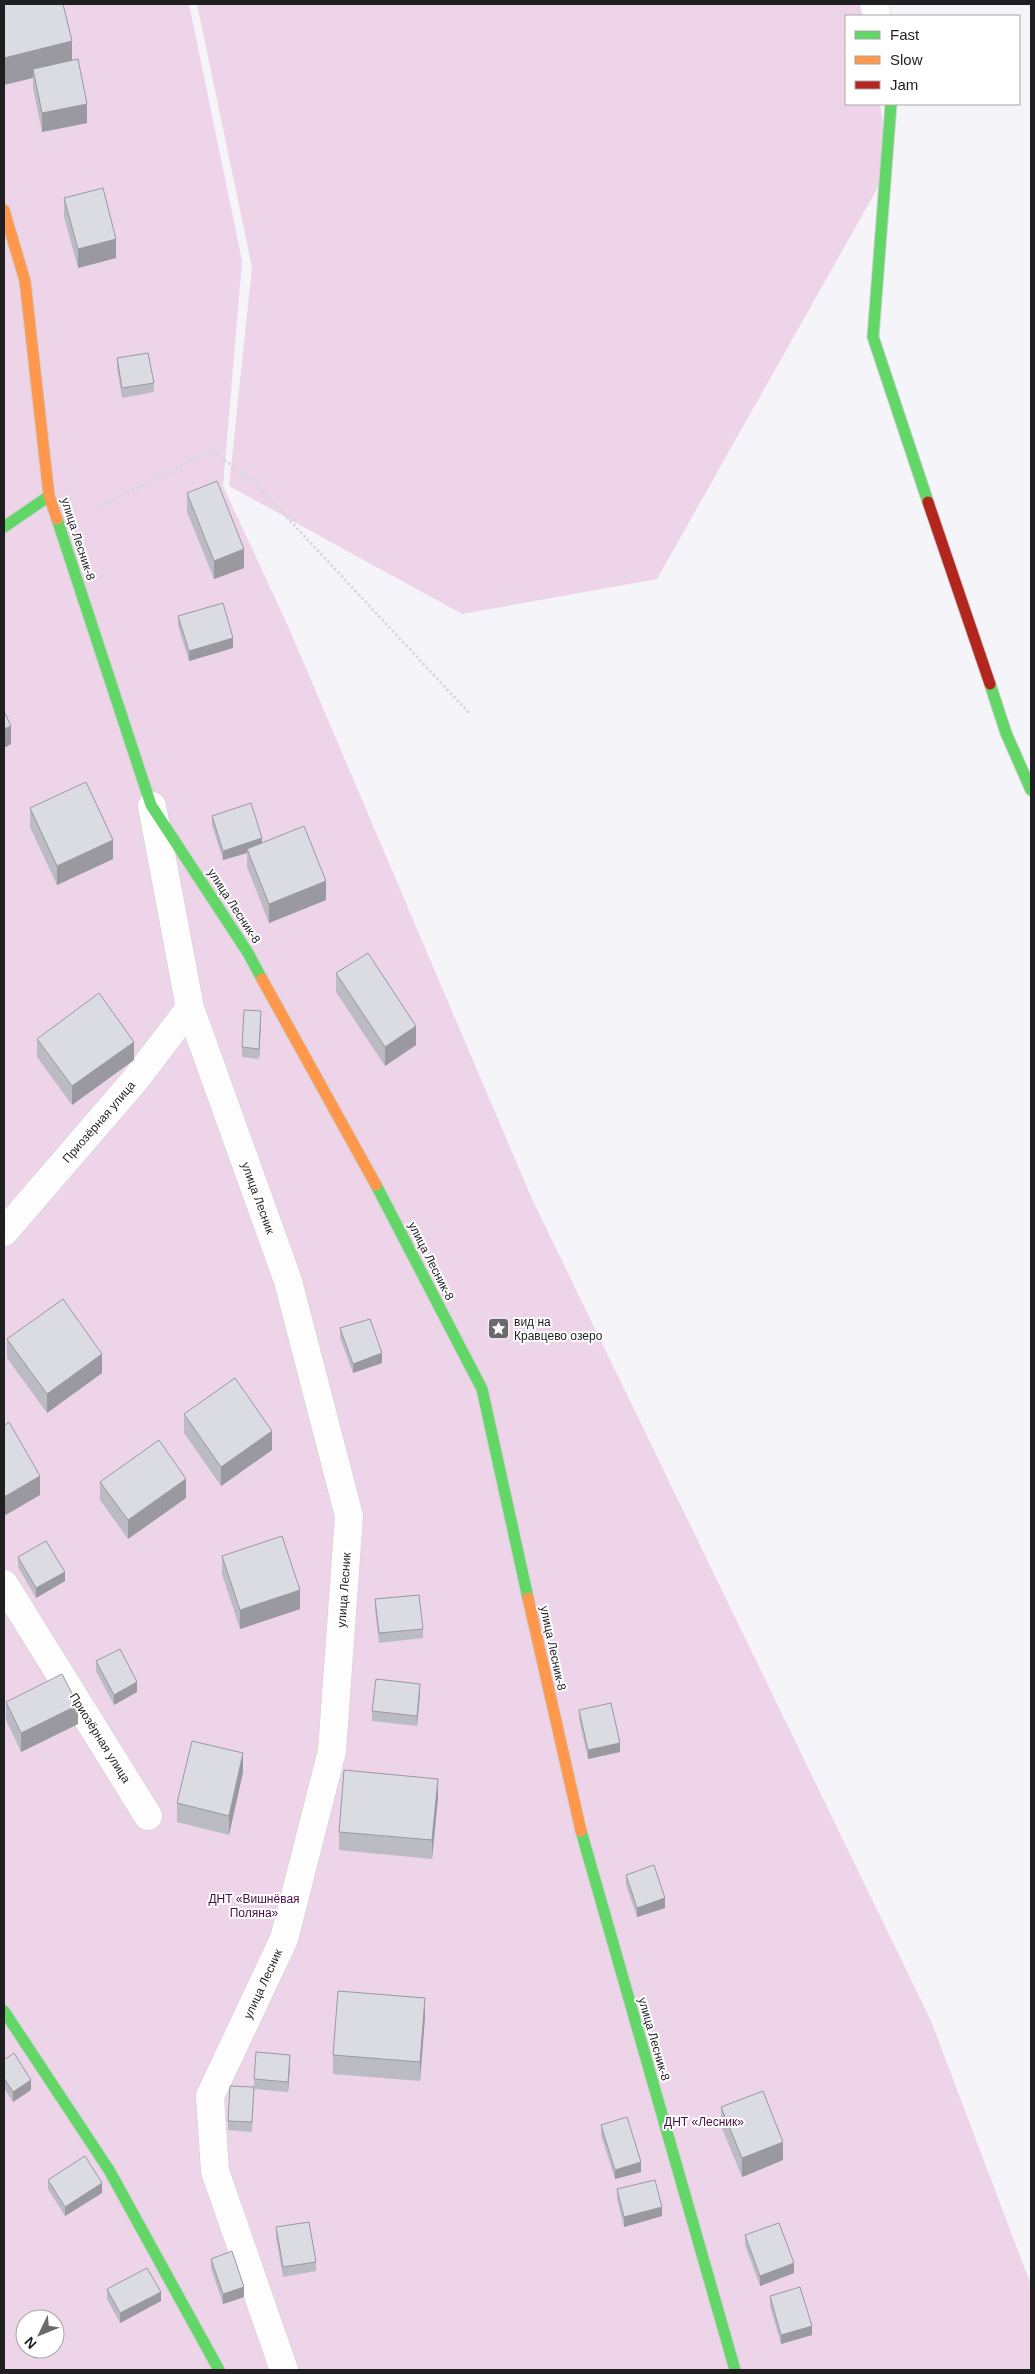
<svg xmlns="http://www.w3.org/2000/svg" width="1035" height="2374" font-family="Helvetica,sans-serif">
<rect width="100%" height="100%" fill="#f5f4f8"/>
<path fill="#edd4e9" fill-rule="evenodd" d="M4 4H189L242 261 223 486 288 626 532 1199 931 2021 1031 2285V2370H4ZM25 2319H55V2349H25Z
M197 4H864L866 16H846V104H880L890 166 657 579 462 614 229 486 252 267Z"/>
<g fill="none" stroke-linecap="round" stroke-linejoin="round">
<defs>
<path id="street" d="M874 4 877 16
M152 806 190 1008 288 1281 349 1516 332 1751 284 1939 210 2096 215 2171 284 2370
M4 1232 135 1080 190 1008
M4 1584 148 1816"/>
<path id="fast" d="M891 104 873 337 928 502
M57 519 151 805 248 953 262 979
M4 527 49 496
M990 684 1006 733 1031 790
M376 1185 482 1389 528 1598
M581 1831 735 2370
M4 2011 109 2170 219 2370"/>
<path id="slow" d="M4 210 25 281 49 496 57 519
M262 979 376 1185
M528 1598 581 1831"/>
<path id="jam" d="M928 502 990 684"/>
</defs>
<use href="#street" stroke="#cfcfd1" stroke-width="29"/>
<use href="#fast" stroke="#cfcfd1" stroke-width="13"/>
<use href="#slow" stroke="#cfcfd1" stroke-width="13"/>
<use href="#jam" stroke="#cfcfd1" stroke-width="13"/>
<path stroke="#d9d9da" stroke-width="3" stroke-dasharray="2.5 2.5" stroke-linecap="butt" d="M91 511 212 451 254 482 470 714"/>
<use href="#street" stroke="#fefdfe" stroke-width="28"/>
<use href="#fast" stroke="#63d668" stroke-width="11"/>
<use href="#slow" stroke="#ff974d" stroke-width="11"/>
<use href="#jam" stroke="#b3261e" stroke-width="11"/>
</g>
<path fill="#bbbcc3" d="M4 4 72 60 87 123 42 132 33 88V78Z
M64 198 116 258 78 268 64 217Z
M117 358 154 383V392L122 398 117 368Z
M187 493 244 568 214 579 187 512Z
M178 616 233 648 189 661 178 626Z
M30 808 113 859 57 885 30 827Z
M212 816 262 843 326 900 269 923 247 867V853L223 860 212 825Z
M336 973 416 1045 385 1066 336 992Z
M261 1021 259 1059 242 1057V1047Z
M37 1039 134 1060 72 1105 37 1057Z
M340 1328 382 1363 353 1373 340 1338Z
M7 1339 102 1373 47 1413 7 1358Z
M184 1414 272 1450 221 1486 184 1433Z
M100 1482 186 1498 128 1539 100 1500Z
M222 1556 300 1609 240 1629 222 1574Z
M18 1557 65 1581 36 1598 18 1567Z
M375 1599 423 1629V1638L379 1643 375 1609Z
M96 1661 137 1692 114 1705 96 1671Z
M420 1693 417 1726 372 1721V1711Z
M6 1702 78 1724 21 1752 6 1720Z
M579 1710 620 1752 588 1759 579 1719Z
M243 1772 229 1835 177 1822V1803Z
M438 1798 432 1859 339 1850V1832Z
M626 1875 665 1908 637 1917 626 1885Z
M425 2017 420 2081 333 2074V2055Z
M4 2060 31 2090 13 2102 4 2088Z
M290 2065 288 2092 254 2089 252 2132 228 2130V2121L254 2087V2079Z
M721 2107 783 2160 742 2177 721 2126Z
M601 2125 641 2172 615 2179 601 2135Z
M48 2180 102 2193 65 2216 48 2189Z
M617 2189 662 2216 624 2227 617 2199Z
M276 2227 316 2262V2271L283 2277 276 2237Z
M745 2235 794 2273 760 2286 745 2245Z
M211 2259 244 2297 223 2304 211 2268Z
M107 2289 161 2301 120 2323 107 2299Z
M770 2296 812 2335 781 2344 770 2306Z"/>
<path fill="#99999f" d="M72 41V68L33 69V78L4 85V58Z
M87 104V123L42 132V113Z
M116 239V258L78 268V249Z
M244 549V568L214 579V561Z
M233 638V648L189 661V651Z
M11 726V744L4 748V729Z
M262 838V848L247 849V853L223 860V851Z
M113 840V859L57 885V866Z
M326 881V900L269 923V904Z
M261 1011V1021L259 1059V1049Z
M416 1026V1045L385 1066V1047Z
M134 1042V1060L72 1105V1086Z
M382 1353V1363L353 1373V1364Z
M102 1354V1373L47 1413V1394Z
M272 1431V1450L221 1486V1467Z
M40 1476V1495L4 1516V1497Z
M186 1479V1498L128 1539V1520Z
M65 1572V1581L36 1598V1588Z
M300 1590V1609L240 1629V1610Z
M137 1682V1692L114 1705V1695Z
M420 1684V1693L417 1726V1716Z
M78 1705V1724L21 1752V1733Z
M620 1743V1752L588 1759V1750Z
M243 1753V1772L229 1835V1816Z
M438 1779V1798L432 1859V1840Z
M665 1898V1908L637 1917V1908Z
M425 1998V2017L420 2081V2062Z
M290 2055V2065L288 2092V2082Z
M31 2080V2090L13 2102V2092Z
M783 2142V2160L742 2177V2158Z
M641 2162V2172L615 2179V2170Z
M102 2183V2193L65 2216V2207Z
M662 2207V2216L624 2227V2217Z
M794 2263V2273L760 2286V2276Z
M244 2287V2297L223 2304V2294Z
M161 2292V2301L120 2323V2313Z
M812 2326V2335L781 2344V2335Z"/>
<path fill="#dadbe3" stroke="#99999f" d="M4 4H63L72 41 4 58Z
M78 59 87 104 42 113 33 69Z
M103 188 116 239 78 249 64 198Z
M148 353 154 383 122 388 117 358Z
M217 481 244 549 214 561 187 493Z
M223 603 233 638 189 651 178 616Z
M4 711 11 726 4 729Z
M86 782 113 840 57 866 30 808Z
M251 803 262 838 223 851 212 816Z
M304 826 326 881 269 904 247 849Z
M368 953 416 1026 385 1047 336 973Z
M99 993 134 1042 72 1086 37 1039Z
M244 1010 261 1011 259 1049 242 1047Z
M63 1299 102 1354 47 1394 7 1339Z
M370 1319 382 1353 353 1364 340 1328Z
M235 1378 272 1431 221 1467 184 1414Z
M9 1422 40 1476 4 1497V1426Z
M159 1440 186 1479 128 1520 100 1482Z
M282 1536 300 1590 240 1610 222 1556Z
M46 1541 65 1572 36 1588 18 1557Z
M419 1595 423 1629 379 1633 375 1599Z
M120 1649 137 1682 114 1695 96 1661Z
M62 1674 78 1705 21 1733 6 1702Z
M376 1679 420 1684 417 1716 372 1711Z
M611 1703 620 1743 588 1750 579 1710Z
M192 1741 243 1753 229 1816 177 1803Z
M344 1770 438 1779 432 1840 339 1832Z
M654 1865 665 1898 637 1908 626 1875Z
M338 1991 425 1998 420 2062 333 2055Z
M256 2052 290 2055 288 2082 254 2079Z
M14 2053 31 2080 13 2092 4 2078V2060Z
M230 2086 254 2087 252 2122 228 2121Z
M763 2091 783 2142 742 2158 721 2107Z
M627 2117 641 2162 615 2170 601 2125Z
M85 2156 102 2183 65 2207 48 2180Z
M655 2180 662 2207 624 2217 617 2189Z
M309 2222 316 2262 283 2267 276 2227Z
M779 2223 794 2263 760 2276 745 2235Z
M232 2251 244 2287 223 2294 211 2259Z
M147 2268 161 2292 120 2313 107 2289Z
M800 2287 812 2326 781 2335 770 2296Z"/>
<defs>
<symbol id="sight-square" viewBox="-11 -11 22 22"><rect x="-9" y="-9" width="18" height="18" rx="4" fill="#6a6a6c" stroke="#fff"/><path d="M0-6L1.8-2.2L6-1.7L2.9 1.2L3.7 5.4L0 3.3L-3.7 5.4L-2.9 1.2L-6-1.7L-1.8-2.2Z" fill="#fff"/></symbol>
</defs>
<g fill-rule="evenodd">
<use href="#sight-square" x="486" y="1316" width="25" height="25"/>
</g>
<g text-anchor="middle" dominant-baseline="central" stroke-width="4" stroke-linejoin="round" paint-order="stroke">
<g font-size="12" fill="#1f1f21" stroke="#fff">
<text transform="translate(78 539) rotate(72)">улица Лесник-8</text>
<text transform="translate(234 906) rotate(57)">улица Лесник-8</text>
<text transform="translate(99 1122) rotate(-49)">Приозёрная улица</text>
<text transform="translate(258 1198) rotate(70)">улица Лесник</text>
<text transform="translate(431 1261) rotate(63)">улица Лесник-8</text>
<text transform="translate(344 1590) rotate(-86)">улица Лесник</text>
<text transform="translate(553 1648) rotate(78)">улица Лесник-8</text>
<text transform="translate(100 1738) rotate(58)">Приозёрная улица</text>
<text transform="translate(263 1984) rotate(-65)">улица Лесник</text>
<text transform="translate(654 2039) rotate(74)">улица Лесник-8</text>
</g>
<g font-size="12" fill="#1f1f21" stroke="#fff" text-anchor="start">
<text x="514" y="1322">вид на<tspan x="514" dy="14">Кравцево озеро</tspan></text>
</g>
<g font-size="12" fill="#4a0d42" stroke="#fff">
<text x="254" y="1899">ДНТ «Вишнёвая<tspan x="254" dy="14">Поляна»</tspan></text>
<text x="704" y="2122">ДНТ «Лесник»</text>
</g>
</g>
<rect width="1035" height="2374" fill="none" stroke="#1f1f21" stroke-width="10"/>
<rect x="845" y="15" width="175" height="90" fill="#ffffff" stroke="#a5a5a6"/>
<rect x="855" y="31" width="25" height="8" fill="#63d668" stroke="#a5a5a6"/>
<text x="890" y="40" font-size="15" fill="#1f1f21">Fast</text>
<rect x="855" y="56" width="25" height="8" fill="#ff974d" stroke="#a5a5a6"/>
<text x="890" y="65" font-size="15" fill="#1f1f21">Slow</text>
<rect x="855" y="81" width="25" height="8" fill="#b3261e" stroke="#a5a5a6"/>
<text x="890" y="90" font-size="15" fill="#1f1f21">Jam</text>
<g transform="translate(40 2334) rotate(227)"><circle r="24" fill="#ffffff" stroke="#a5a5a6"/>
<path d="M0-4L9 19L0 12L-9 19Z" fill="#6a6a6c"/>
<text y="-8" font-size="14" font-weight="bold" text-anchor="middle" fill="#1f1f21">N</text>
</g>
</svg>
